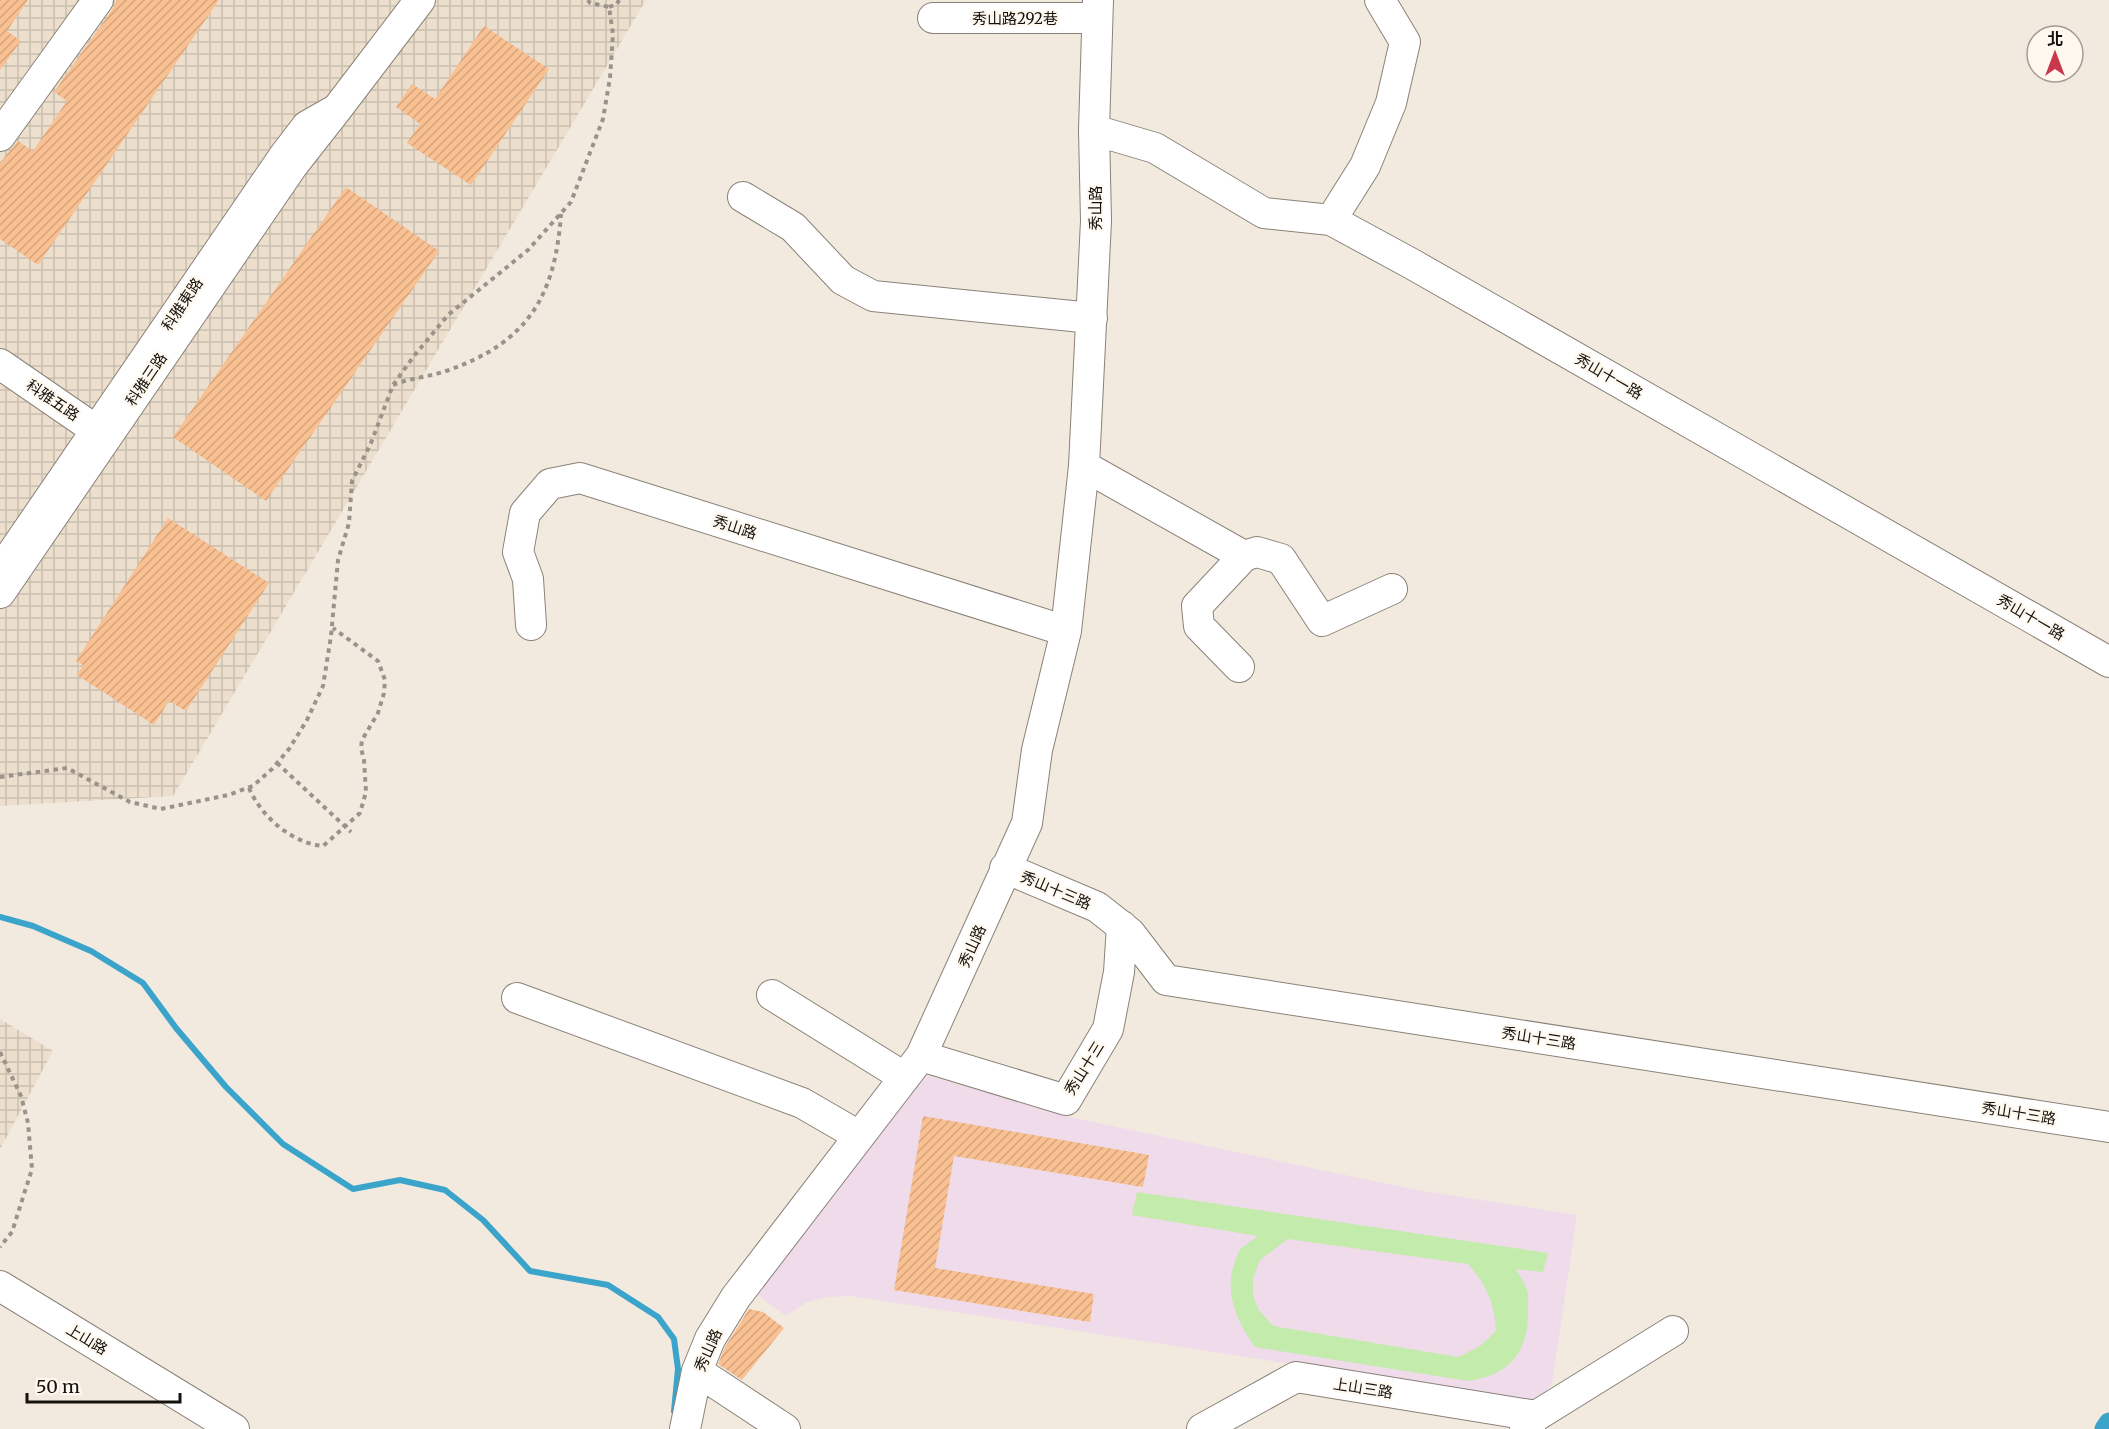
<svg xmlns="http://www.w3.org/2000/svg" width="2109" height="1429" font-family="Merriweather,'Noto Sans TC',serif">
<defs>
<pattern id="industrial-grid" width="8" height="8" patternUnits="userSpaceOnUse" patternTransform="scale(1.5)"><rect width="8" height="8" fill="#eddfce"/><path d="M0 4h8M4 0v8" fill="none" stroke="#cabeb0"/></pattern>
<pattern id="building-hatch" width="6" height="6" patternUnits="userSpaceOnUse" patternTransform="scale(1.5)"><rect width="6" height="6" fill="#f9c092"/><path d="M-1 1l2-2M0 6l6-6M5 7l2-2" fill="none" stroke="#d5a47d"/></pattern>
</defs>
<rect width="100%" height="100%" fill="#f3eadf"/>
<path fill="url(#industrial-grid)" d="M0 0H646L173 796 0 806Z
M0 1019 53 1051 0 1149Z"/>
<path fill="#efdbea" d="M926 1075 1069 1117 1417 1190 1577 1215 1552 1384 1537 1402 851 1296 828 1297 807 1302 786 1316 756 1294Z"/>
<path fill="#c3ebac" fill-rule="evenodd" d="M1137 1192 1548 1253 1543 1272 1516 1269C1519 1275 1525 1283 1527 1290 1529 1297 1528 1306 1528 1313 1528 1354 1508 1375 1468 1381L1255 1347C1238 1323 1224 1294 1234 1264 1236 1260 1237 1254 1239 1251 1244 1245 1252 1241 1258 1236L1132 1215ZM1288 1239 1468 1264C1486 1284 1495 1304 1496 1331L1480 1346 1458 1357 1273 1326 1258 1309 1253 1294V1278L1260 1260Z"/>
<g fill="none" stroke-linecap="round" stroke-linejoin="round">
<path stroke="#3ba4cb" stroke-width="6" d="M0 917 33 926 91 951 143 983 176 1028 226 1087 283 1144 353 1189 400 1180 445 1190 483 1220 530 1271 608 1285 658 1317 674 1339 678 1369 674 1411"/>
<path stroke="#3ba4cb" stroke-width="21" d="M2105 1429 2109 1423"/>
</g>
<path fill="url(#building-hatch)" d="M0 0H28L7 31 21 41 0 70Z
M117 0H219L38 265 0 239V163L18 141 33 151 67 101 54 92 112 10Z
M484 26 549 69 471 185 407 143 420 124 396 107 412 84 435 99Z
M346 187 439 251 266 501 173 437Z
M168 518 269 583 186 711 169 701 154 725 77 675 83 665 76 661Z
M923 1116 1149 1155 1143 1187 954 1156 935 1268 1094 1294 1090 1322 894 1290Z
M749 1309 763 1312 784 1328 742 1380 718 1364 725 1347Z"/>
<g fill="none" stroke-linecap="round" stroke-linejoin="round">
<defs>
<path id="minor" d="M933 18H1097
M337 109 420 0
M1094 130 1155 148 1264 213 1331 220 1412 264 2109 662
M0 136 98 0
M743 197 793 227 843 280 873 296 1092 318
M1331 220 1365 166 1391 103 1405 42 1380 0
M0 364 106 437
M1084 466 1244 556 1257 552 1281 559 1322 621 1392 589
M0 571 284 156 307 126 337 109 293 165 0 593
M531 625 528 579 518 552 525 513 550 484 580 478 1066 631
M1239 667 1199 626 1197 606 1244 556
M1005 868 1097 907 1130 933 1166 980 2109 1127
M772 995 904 1077
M517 998 802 1103 859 1136
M921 1056 1066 1100 1108 1029 1119 972 1122 926
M0 1286 234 1429
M697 1371 785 1429
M685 1429 697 1371 710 1339 736 1297 921 1056 1027 823 1037 750 1066 631 1084 466 1096 221 1094 130 1098 0
M1202 1429 1296 1377 1536 1416
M1525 1429 1536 1416 1673 1331"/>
</defs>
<use href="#minor" stroke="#8a8278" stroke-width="32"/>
<path stroke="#9a938b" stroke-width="4" stroke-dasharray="4.5 4.5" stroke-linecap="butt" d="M609 7 617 4 619 0
M393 385C410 378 429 377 446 371 527 343 555 298 561 214
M277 763 351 832
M0 777 67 768 130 802 161 809 228 795 253 786 272 769 289 749 307 720 323 686 331 636 338 560 349 523 352 481 371 443 393 385 414 356 448 315 528 250 571 202 603 119 610 78 613 34 609 7 590 3 588 0
M249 788C261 816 291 843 323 846L360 813 366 792 364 760 361 748 362 740 378 713 384 693 385 680 378 661 333 628
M0 1052 21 1096 28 1123 32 1169 12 1232 0 1247"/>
<use href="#minor" stroke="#fff" stroke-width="30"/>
</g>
<g text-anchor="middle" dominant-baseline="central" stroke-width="4.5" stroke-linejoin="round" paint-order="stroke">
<g font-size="15" fill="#15120e" stroke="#fff8ef">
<text x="1015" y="18">秀山路292巷</text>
<text transform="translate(1095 208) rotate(-90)">秀山路</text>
<text transform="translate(182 304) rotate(-56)">科雅東路</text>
<text transform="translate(1609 376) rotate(30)">秀山十一路</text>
<text transform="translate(146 379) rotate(-56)">科雅三路</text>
<text transform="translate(53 400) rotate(34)">科雅五路</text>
<text transform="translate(735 527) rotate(18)">秀山路</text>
<text transform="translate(2031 617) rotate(30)">秀山十一路</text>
<text transform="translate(1056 890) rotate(23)">秀山十三路</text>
<text transform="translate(972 946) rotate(-66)">秀山路</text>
<text transform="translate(1539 1038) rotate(9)">秀山十三路</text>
<text transform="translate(1084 1068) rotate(-58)">秀山十三</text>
<text transform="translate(2019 1113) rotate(9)">秀山十三路</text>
<text transform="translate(87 1339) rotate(31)">上山路</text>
<text transform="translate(708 1350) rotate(-66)">秀山路</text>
<text transform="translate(1363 1388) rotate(9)">上山三路</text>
</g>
</g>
<g transform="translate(2055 54)"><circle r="28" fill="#fff8ef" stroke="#a19c95" stroke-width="1.5"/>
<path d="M0-4.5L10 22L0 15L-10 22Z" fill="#c9384c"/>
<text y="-9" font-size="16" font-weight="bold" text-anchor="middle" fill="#15120e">北</text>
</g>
<path d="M27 1393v9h153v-9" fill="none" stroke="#15120e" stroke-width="3"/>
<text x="36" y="1393" font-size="18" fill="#15120e" stroke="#fff8ef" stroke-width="4.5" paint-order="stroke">50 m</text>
</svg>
